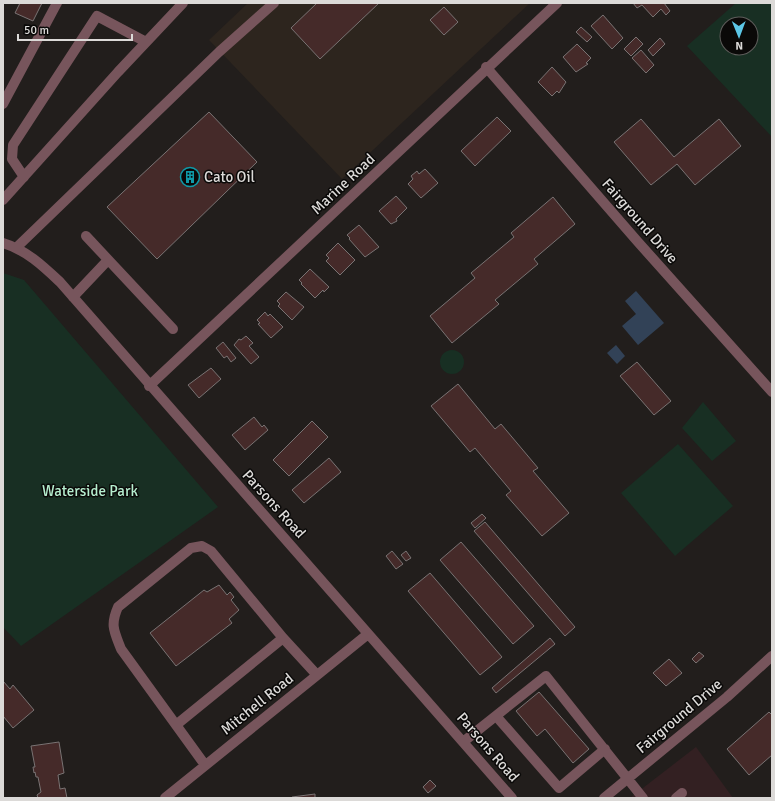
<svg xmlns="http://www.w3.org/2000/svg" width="775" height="801" font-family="Signika,sans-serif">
<rect width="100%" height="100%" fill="#221e1c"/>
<path fill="#332022" d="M696 747 733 798H630Z"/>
<path fill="#2d251e" d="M248 3H530L342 179 209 40Z"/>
<path fill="#182f23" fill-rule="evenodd" d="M736 3H772V137L687 46ZM727 24H751V48H727Z
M3 273 24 280 218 507 21 646 3 627Z
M440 362a12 12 0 1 1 24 0a12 12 0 1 1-24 0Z
M703 402 736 441 712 461 682 428Z
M678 444 733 506 675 556 621 493Z"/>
<path fill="#324257" d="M636 291 664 323 638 345 622 326 636 314 625 301Z
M616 345 625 356 617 364 607 353Z"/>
<path fill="#452a29" stroke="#797373" d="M20 3H44H42L33 21 15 13Z
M317 3H379L320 59 291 28Z
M633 3H664L670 11 666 15 661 9 653 17 642 5 637 8Z
M444 7 458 22 444 35 430 20Z
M603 15 623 38 612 49 591 26Z
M581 27 592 37 587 42 576 32Z
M636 37 643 44 631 56 624 49Z
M660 38 665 44 653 56 648 50Z
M577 44 591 58 586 63 588 64 576 72 563 57Z
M641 50 654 65 646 73 632 58Z
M552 67 566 82 559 93 557 91 552 96 538 82Z
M209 112 257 162 157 259 107 207Z
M497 117 511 131 475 166 461 151Z
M641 119 674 157 719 119 741 146 695 185 677 164 651 185 614 142Z
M425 169 438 183 421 198 408 184 413 179 411 176 417 171 419 174Z
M396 196 407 208 396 219 397 221 391 224 379 211Z
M553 197 575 224 534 259 538 264 495 300 499 304 452 343 430 316 475 278 471 273 514 237 511 233Z
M359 225 379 247 365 257 349 239 350 238 347 235Z
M338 243 355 260 340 275 326 261 329 258 326 255Z
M310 269 329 287 324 292 323 290 315 298 301 284 302 283 299 280Z
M286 292 304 307 292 320 278 306 280 304 277 301Z
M265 312 268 316 270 314 283 327 271 338 258 324 260 323 257 320Z
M246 336 253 343 249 346 259 357 251 364 234 345 239 339 241 340Z
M223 342 236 358 231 362 227 356 224 358 216 348Z
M637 362 671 401 654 415 620 376Z
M211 368 221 379 199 398 188 385Z
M458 384 495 429 501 424 538 468 533 471 569 513 542 536 506 495 511 491 475 448 470 452 431 406Z
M254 417 262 427 264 425 268 430 245 450 232 435Z
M312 421 328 437 289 476 273 460Z
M329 458 341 472 304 503 292 490Z
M482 514 486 518 475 528 471 523Z
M485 522 575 627 565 636 474 531Z
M461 542 534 626 513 644 440 560Z
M392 551 403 564 396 569 386 556Z
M406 551 411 558 406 561 401 555Z
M430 573 502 657 480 675 408 591Z
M219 585 227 595 230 592 234 597 231 600 239 610 229 619 232 623 176 666 150 633 204 590 207 592Z
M550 638 555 644 496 693 492 688Z
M699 652 704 656 696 663 692 659Z
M669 659 682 673 666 686 653 673Z
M3 681 10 689 13 685 34 710 13 728 3 716Z
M539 692 589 749 573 763 545 729 537 736 516 711Z
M769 712 772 715V755L749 775 727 749Z
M59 742 64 773 58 775 60 789 65 788 67 798H38L37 795 41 792 38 777H36L35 772 34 773 33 767H35L31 746Z
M430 780 436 786 428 793 423 787Z
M315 794V798H292V797Z"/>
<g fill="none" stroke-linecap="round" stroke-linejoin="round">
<path stroke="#77555c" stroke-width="10" d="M486 67 638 242 772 392
M3 104 57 3
M24 177 12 159 13 145 97 16 146 42
M3 200 118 72 183 3
M86 236 173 329
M3 243C26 250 42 265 60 282L512 798
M17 247 219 52 274 3
M73 297 108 260
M149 386 557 3
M496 716 559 788 605 749
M176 725 283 638
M463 742 546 676 643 798
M205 765 121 649C114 631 110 625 118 607L191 548 202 546 211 551 283 638 317 675
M165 798 368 634
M604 798 727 697 772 656
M676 798 682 793"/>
</g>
<defs>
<symbol id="building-ring" viewBox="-11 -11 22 22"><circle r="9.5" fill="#0a0908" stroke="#0f9aa8" stroke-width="1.5"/><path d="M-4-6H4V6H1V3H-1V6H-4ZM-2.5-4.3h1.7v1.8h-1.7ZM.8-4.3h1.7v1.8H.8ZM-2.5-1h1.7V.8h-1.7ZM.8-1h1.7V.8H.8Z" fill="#0f9aa8"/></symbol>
</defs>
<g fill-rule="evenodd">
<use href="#building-ring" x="179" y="166" width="22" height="22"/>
</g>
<g text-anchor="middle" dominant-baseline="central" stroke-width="3" stroke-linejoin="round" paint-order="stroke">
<g font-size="15" fill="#dcdad8" stroke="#0a0908" text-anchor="start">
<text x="204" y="177">Cato Oil</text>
</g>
<g font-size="15" fill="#dcdad8" stroke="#0a0908">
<text transform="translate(343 184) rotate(-43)">Marine Road</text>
<text transform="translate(640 221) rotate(49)">Fairground Drive</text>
<text transform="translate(274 504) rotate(48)">Parsons Road</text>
<text transform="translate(257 704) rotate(-39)">Mitchell Road</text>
<text transform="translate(679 716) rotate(-40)">Fairground Drive</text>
<text transform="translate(488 747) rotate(49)">Parsons Road</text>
</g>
<g font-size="15" fill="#b6eecf" stroke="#0a0908">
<text x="90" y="491">Waterside Park</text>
</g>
</g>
<rect width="775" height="801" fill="none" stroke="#dcdad8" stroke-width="8"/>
<g transform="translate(739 36) rotate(179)"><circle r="19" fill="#0a0908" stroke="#5e5d5b"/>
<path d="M0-3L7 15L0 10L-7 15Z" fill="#5cc7e7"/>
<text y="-6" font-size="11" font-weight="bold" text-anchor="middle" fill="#dcdad8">N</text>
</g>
<path d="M18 34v6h114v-6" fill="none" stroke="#dcdad8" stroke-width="2"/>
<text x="24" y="34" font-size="12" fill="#dcdad8" stroke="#0a0908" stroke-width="3" paint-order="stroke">50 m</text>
</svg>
